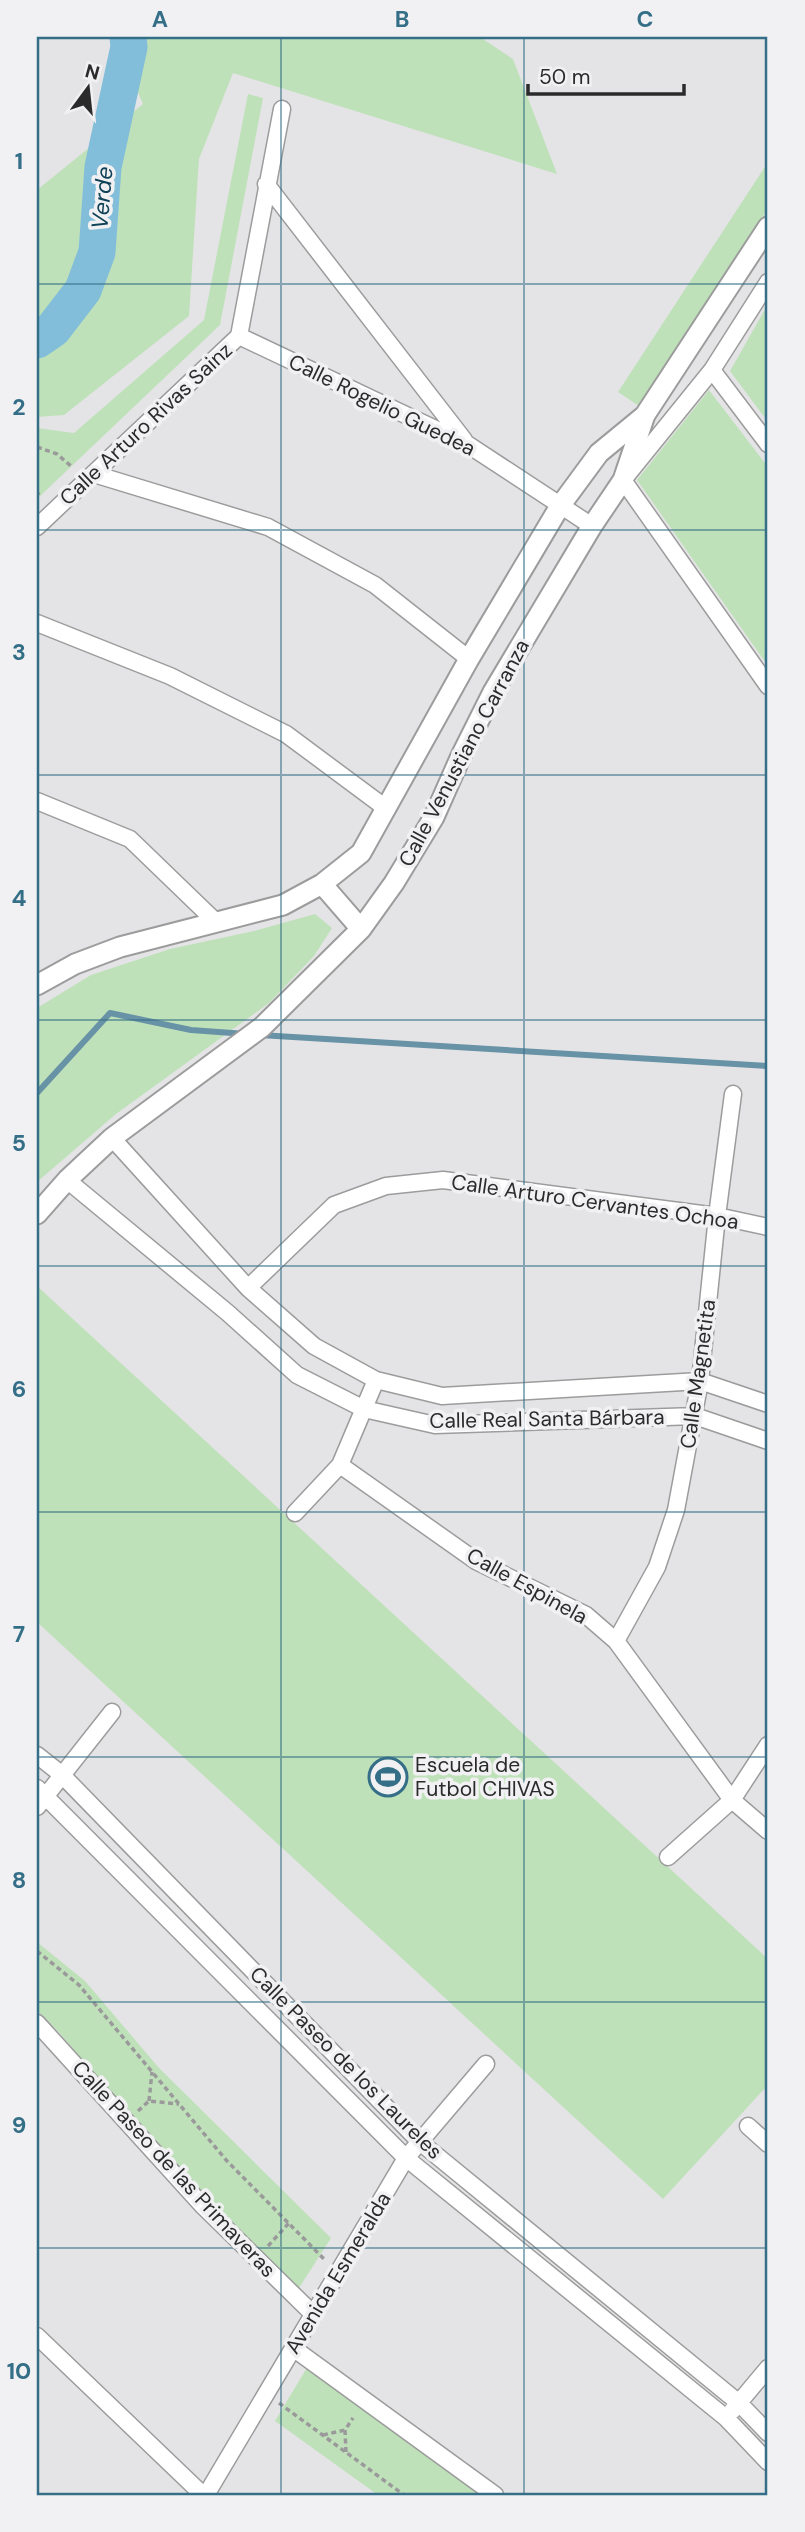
<svg xmlns="http://www.w3.org/2000/svg" width="805" height="2532" font-family="'DM Sans',sans-serif">
<rect width="100%" height="100%" fill="#e4e4e6"/>
<path fill="#bfe1b9" d="M114 37H480L513 59 557 174 233 73 199 159 189 316 64 415 37 417V190L143 104Z
M248 94 263 98 220 325 37 499V428L74 433 204 320Z
M768 162V209L639 406 618 392Z
M768 304V422L730 371Z
M709 390 768 467V666L637 480Z
M315 914 332 928 314 956 269 1003 116 1114 37 1182V1008L91 975 170 949 254 931Z
M37 1286 768 1959V2085L663 2199 37 1622Z
M37 1942 85 1981 159 2068 331 2238 297 2291 201 2197 55 2028 37 2014Z
M308 2366 481 2495H378L275 2421Z"/>
<g fill="none" stroke-linecap="round" stroke-linejoin="round">
<path stroke="#6892a6" stroke-width="6" d="M260 1035 768 1066
M37 1093 110 1013 191 1030 246 1034"/>
<path stroke="#82beda" stroke-width="37" d="M37 340 53 329 83 290 97 252 103 167 129 47 128 37"/>
<defs>
<path id="minor" d="M266 184 464 440
M768 282 712 370 623 480 768 686
M239 336 467 444 592 526
M712 370 768 444
M94 474 268 527 375 585 469 659
M37 527 239 336 282 109
M37 623 170 676 286 734 387 809
M37 801 130 839 216 922
M112 1138 248 1288 314 1346 376 1380 442 1396 700 1381 768 1404
M67 1180 228 1313 297 1375 364 1409 435 1425 695 1416 768 1441
M248 1288 334 1205 386 1186 443 1180 717 1216 768 1227
M340 1465 476 1561 586 1615 616 1641 732 1800 768 1831
M295 1513 340 1465 376 1380
M616 1641 657 1567 676 1510 700 1381 717 1216 733 1094
M37 1755 61 1774 420 2142 739 2403 768 2433
M37 1788 406 2158 726 2418 768 2462
M37 1807 112 1712
M668 1857 732 1800 768 1745
M37 2023 203 2206 313 2314
M748 2126 768 2144
M37 2336 203 2495
M293 2348 495 2495
M732 2411 768 2368
M206 2495 406 2158 486 2064"/>
<path id="tertiary" d="M322 884 361 929
M37 985 75 964 120 947 283 905 322 884 361 853 469 659 560 506 599 453 644 416
M37 1214 67 1180 112 1138 262 1027 361 929 394 883 434 817 461 756 493 692 592 526 623 480 645 415 768 227"/>
</defs>
<use href="#minor" stroke="#9c9c9d" stroke-width="19"/>
<use href="#tertiary" stroke="#9c9c9d" stroke-width="23"/>
<path stroke="#9a9a9b" stroke-width="3.5" stroke-dasharray="5 3.5" stroke-linecap="butt" d="M37 447 57 454 71 466
M37 492 39 495
M37 1951 79 1985 227 2161 326 2261
M149 2101 152 2072
M138 2111 149 2101 179 2104
M268 2246 289 2223
M279 2403 404 2495
M323 2435 345 2430
M346 2452 345 2430 353 2418"/>
<use href="#minor" stroke="#fff" stroke-width="16"/>
<use href="#tertiary" stroke="#fff" stroke-width="19"/>
</g>
<path fill="none" stroke="#346f87" stroke-width="2" stroke-opacity="0.55" d="M281 37V2495M524 37V2495M37 284H768M37 530H768M37 775H768M37 1020H768M37 1266H768M37 1512H768M37 1757H768M37 2002H768M37 2248H768"/>
<defs>
<symbol id="stadium-ring" viewBox="-11 -11 22 22"><circle r="9.5" fill="#f1f1f3" stroke="#346f87" stroke-width="1.5"/><path d="M0-5a6.5 5 0 1 0 0 10a6.5 5 0 1 0 0-10ZM-3.5-1.8h7v3.6h-7Z" fill="#346f87"/></symbol>
</defs>
<g fill-rule="evenodd">
<use href="#stadium-ring" x="366" y="1755" width="44" height="44"/>
</g>
<g text-anchor="middle" dominant-baseline="central" stroke-width="7" stroke-linejoin="round" paint-order="stroke">
<g font-size="21" fill="#2b2b2b" stroke="#f1f1f3">
<text transform="translate(382 405) rotate(26)">Calle Rogelio Guedea</text>
<text transform="translate(146 424) rotate(-43)">Calle Arturo Rivas Sainz</text>
<text transform="translate(464 753) rotate(-62)">Calle Venustiano Carranza</text>
<text transform="translate(595 1202) rotate(8)">Calle Arturo Cervantes Ochoa</text>
<text transform="translate(698 1374) rotate(-82)">Calle Magnetita</text>
<text transform="translate(547 1419) rotate(-1)">Calle Real Santa Bárbara</text>
<text transform="translate(527 1586) rotate(29)">Calle Espinela</text>
<text transform="translate(346 2063) rotate(45)">Calle Paseo de los Laureles</text>
<text transform="translate(174 2169) rotate(47)">Calle Paseo de las Primaveras</text>
<text transform="translate(338 2273) rotate(-59)">Avenida Esmeralda</text>
</g>
<g font-size="21" fill="#2b2b2b" stroke="#f1f1f3" text-anchor="start">
<text x="415" y="1765">Escuela de<tspan x="415" dy="24">Futbol CHIVAS</tspan></text>
</g>
<g font-size="23" font-style="italic" fill="#0f4256" stroke="#f1f1f3">
<text transform="translate(102 198) rotate(-85)">Verde</text>
</g>
</g>
<rect width="805" height="2532" fill="none" stroke="#f1f1f3" stroke-width="77"/>
<g transform="translate(88 88) rotate(15)" stroke="#f1f1f3" stroke-width="5" paint-order="stroke">
<path d="M0-5L12 26L0 18L-12 26Z" fill="#2b2b2b"/>
<text y="-10" font-size="19" font-weight="bold" text-anchor="middle" fill="#2b2b2b">N</text>
</g>
<path d="M528 84v10h156v-10" fill="none" stroke="#2b2b2b" stroke-width="3.5"/>
<text x="539" y="84" font-size="21" fill="#2b2b2b" stroke="#f1f1f3" stroke-width="5" paint-order="stroke">50 m</text>
<rect x="38" y="38" width="728" height="2456" fill="none" stroke="#346f87" stroke-width="2.5"/>
<g font-size="23" text-anchor="middle" font-weight="bold" fill="#346f87">
<text x="160" y="27">A</text>
<text x="402" y="27">B</text>
<text x="645" y="27">C</text>
<text x="19" y="169">1</text>
<text x="19" y="415">2</text>
<text x="19" y="660">3</text>
<text x="19" y="906">4</text>
<text x="19" y="1151">5</text>
<text x="19" y="1397">6</text>
<text x="19" y="1642">7</text>
<text x="19" y="1888">8</text>
<text x="19" y="2133">9</text>
<text x="19" y="2379">10</text>
</g>
</svg>
